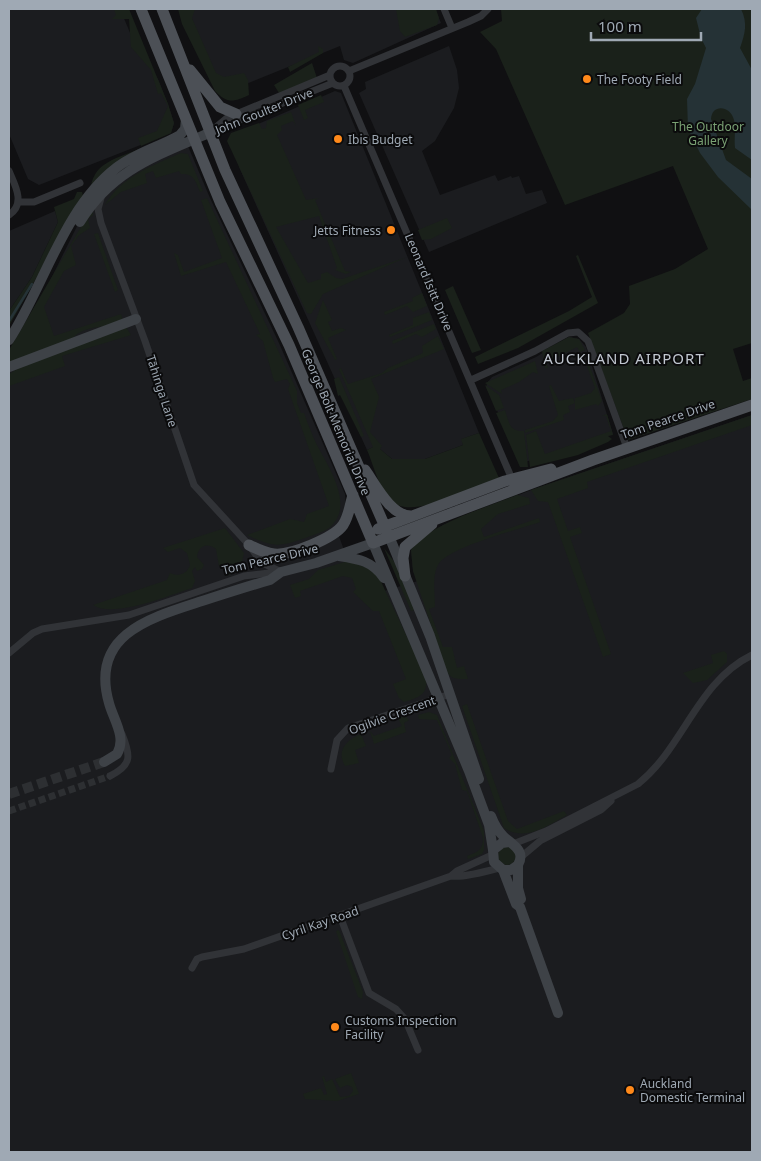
<svg xmlns="http://www.w3.org/2000/svg" width="761" height="1161" font-family="'Noto Sans',sans-serif">
<rect width="100%" height="100%" fill="#101012"/>
<path fill="#1b1c1f" d="M9 9H120L134 42 158 79 168 104 174 123 171 133 39 185 28 179 9 134Z
M188 9H435L441 23 353 63 344 60 340 46 246 84 215 76Z
M449 46 457 70 459 88 454 108 435 141 422 151 440 195 495 175 498 181 511 176 512 178 519 176 526 194 542 190 547 203 429 252 359 93 366 89 365 82Z
M335 91 341 93 479 433 462 439 463 445 425 459H392L376 446 367 450 239 167 238 153 251 127Z
M185 139 210 198 279 343 345 494 346 509 336 528 348 561 376 571 384 591 418 581 413 571 411 550 443 525 531 490 752 415V1152H9V364L83 214 114 175 126 166Z
M55 211 58 222 32 277 9 311V231Z
M569 337 579 339 586 347 613 434 522 463 486 387 487 383 492 377 536 357Z"/>
<path fill="#1a211a" d="M114 9H129L168 104 174 123 171 133 141 146 138 138 157 131 168 106 161 93 158 94 151 70 131 47 129 19H112L116 15Z
M178 9H195L192 18 216 73 224 77 244 73 248 80 249 95C234 102 227 104 215 91L182 24Z
M396 9H436L439 18 437 25 405 37 400 31Z
M501 9H752V343L733 349 743 381 752 378V399L628 440 588 333 624 313 630 304 629 286 675 269 708 249 673 166 565 205 496 49 480 32 502 21Z
M318 46 323 49V53L290 72 288 67 319 52Z
M312 63 317 78 279 93 274 85Z
M321 95 324 102 305 110 308 118 304 120 298 105Z
M291 112 296 126 293 121 281 126 282 130 277 135 306 200 319 198 315 200 345 271 351 272 346 274 335 270 337 268 319 216 276 227 308 283 321 279V274L327 272 336 278 342 279 407 257 323 294 311 314 307 313 227 141 231 133 259 123 262 129 266 128 267 121Z
M139 149 91 186C95 162 118 158 139 149Z
M181 153 188 154 203 191 200 192C196 182 194 173 181 174L179 171 156 178 153 171 145 174 147 183 121 192 105 205C120 177 154 165 181 153Z
M77 192H82L83 196 9 326V311L32 277 58 222 54 207 74 199Z
M207 198 297 391V403L301 413H304C307 422 311 432 315 441 326 464 357 505 329 528 323 532 315 534 308 537 280 547 274 548 247 535L290 519 304 522 307 514 329 506 288 389 290 384 287 379 275 382 273 378 263 341 256 335 260 334 226 262 181 276 174 253 178 255 184 272 222 258 201 200Z
M92 208 93 215 88 219 90 228 79 235 71 246 76 265 64 271 44 307 54 336 121 314 123 321C108 329 85 324 73 338L9 365V350Z
M447 218 452 228 431 239 422 240 418 230Z
M98 233 118 290 115 292 94 234Z
M578 255 598 303 518 348 478 364 475 357 569 311 592 297 576 256Z
M453 286 481 350 472 353 445 290Z
M422 293 427 306 413 312 407 306 385 315 384 312 413 301 412 298Z
M323 300 332 320 328 322 332 331 341 328 346 330 328 338 337 359 335 360 315 323Z
M429 312 432 320 390 337 389 335 413 325V318Z
M434 324 436 329 422 337 416 334 393 344 392 341Z
M126 327 131 335 62 356 65 366 9 386V374L31 361Z
M438 336 444 349 371 379 379 397 370 432 382 446 380 449 392 459H425L463 445 461 439 479 433 499 478C477 487 412 520 393 502 379 490 374 466 367 450L373 447 339 369 341 368 348 384 382 373 388 368 423 353 422 346Z
M569 337 579 339 585 350 580 352 577 347 546 363 548 368H545L542 351Z
M535 361 538 374 533 372 519 382 501 390 502 394 485 383Z
M589 364 602 401 598 406 596 404 575 410V398L591 393 595 388 587 366Z
M339 377 364 436 361 437 340 395 338 396 334 379Z
M485 385 499 395 504 408 496 411Z
M551 385 559 401 573 398 575 403 568 406 570 412 563 415 564 420 525 433V430L553 421 558 415 549 386Z
M505 410C509 422 509 432 524 431L528 467H520L496 413Z
M607 414 613 435 608 436 612 439 608 442 578 455 530 467 526 435 536 431 545 454 611 431 606 416H602Z
M752 415V425L587 482 588 488 557 499 568 531 580 527 582 533 570 537 611 654 603 657 548 502 538 501 531 490Z
M517 495 529 498 530 504 498 514 481 529 484 537 539 518 540 522C520 529 446 548 438 565 432 576 435 594 435 607L429 609 443 647H452L457 668 464 666 468 679C457 679 451 680 446 670L413 571 411 550C430 523 486 508 517 495Z
M225 528 244 553 240 571 226 576 222 565 219 566 216 549C207 542 198 546 197 557L204 565 202 569 197 571 195 567 192 571 195 581 192 588C170 595 113 619 93 605L167 580 170 573C179 577 187 574 190 565L187 553 180 548 168 552 163 548Z
M384 548 396 564 415 610 411 611Z
M348 561 376 571 426 677C428 695 420 697 404 702L399 698 393 684 406 679 379 611H373L353 592 356 589 352 578 343 576 300 591 301 596 295 598 290 585 309 579 318 570Z
M724 651 727 654V662L707 680 693 683 683 673 713 663 711 655Z
M467 704 508 821 517 829 564 811 567 815C547 826 526 842 504 828L462 706Z
M429 712 437 715 484 831V850L482 854 468 859 467 856C478 852 483 850 483 838L467 791 462 790 455 764 449 758 452 755 437 720 419 719 418 715Z
M405 716 409 720 404 723 406 732 374 744 370 731 374 736 402 726 398 718Z
M361 734 366 746 355 750 359 763 345 766C336 751 346 740 361 734Z
M498 856a9 9 0 1 1 18 0a9 9 0 1 1-18 0Z
M339 930 363 992 362 999 358 997 336 931Z
M351 1073 359 1094 337 1101 305 1099 303 1094 321 1088 324 1095 327 1094 322 1077 324 1076 326 1082 332 1079 340 1097 349 1096 353 1091 352 1087 347 1085 340 1088 335 1079Z"/>
<path fill="#253236" d="M702 9H741C748 24 745 33 740 48L752 70V160L735 148C734 139 736 129 734 120 731 106 712 103 711 119L726 160 752 179V210L718 177 700 153 688 129 687 99 695 84 706 48 701 38 696 18Z"/>
<g fill="none" stroke-linecap="round" stroke-linejoin="round">
<path stroke="#253236" stroke-width="2.5" d="M9 321 32 284"/>
<path stroke="#2d2f32" stroke-width="7" stroke-dasharray="7 3.5" stroke-linecap="butt" d="M9 811 110 776"/>
<path stroke="#2d2f32" stroke-width="10" stroke-dasharray="10 5" stroke-linecap="butt" d="M9 794 104 762"/>
<path stroke="#313337" stroke-width="7" d="M444 9 452 28
M330 76a10 10 0 1 1 20 0a10 10 0 1 1-20 0Z
M349 71 468 22 481 16 488 9
M344 86 512 479
M210 132 333 83
M209 133 227 118 330 75
M9 171C15 185 26 204 9 215
M101 198 98 209 101 223 145 341 194 485 249 545 261 562 281 572
M18 202H34L80 183
M471 380 535 351 568 333 578 332 588 341 627 448
M9 653 33 633 42 629 129 615 244 576 278 572
M331 769 337 740 348 728 450 694
M110 776C132 765 131 756 122 734
M513 844 546 831 638 784C684 747 697 682 752 655
M521 857 540 841 601 810 611 801
M451 876C461 878 488 871 499 868
M340 916 369 993 396 1009 405 1019 418 1050
M192 968 197 959 202 957 244 949 451 876 457 871 492 855"/>
<path stroke="#3e4247" stroke-width="10" d="M80 222C112 170 156 156 209 133
M9 340C44 286 64 208 116 168 135 153 159 147 180 135L185 129 186 119
M9 367 136 319
M389 536 430 636 479 779
M339 556C359 559 372 561 384 578
M104 762 117 754C127 737 113 719 109 703 90 637 146 619 196 603 221 595 245 587 270 580L281 572 316 563 373 543 469 771 489 825 493 850
M491 816C494 824 498 831 504 837 513 845 526 851 518 865L511 870H503L494 862 493 850 502 843 510 842
M518 865V888L521 899
M503 870 516 904 520 907 558 1013"/>
<path stroke="#4c5056" stroke-width="11" d="M141 9 220 202 289 345 373 543 593 460 752 405
M162 9 225 170 298 327 389 536
M190 70 220 107 236 114
M365 470C375 484 391 517 412 516
M378 529 505 481 551 469
M249 545C257 549 265 553 274 554 290 556 334 538 343 525 349 516 350 505 353 495
M405 576 403 558 405 547 432 524"/>
</g>
<g fill="#ff891a" stroke="#0b0b0c" stroke-width="2">
<circle cx="587" cy="79" r="5"/>
<circle cx="338" cy="139" r="5"/>
<circle cx="391" cy="230" r="5"/>
<circle cx="335" cy="1027" r="5"/>
<circle cx="630" cy="1090" r="5"/>
</g>
<g text-anchor="middle" dominant-baseline="central" stroke-width="4" stroke-linejoin="round" paint-order="stroke">
<g font-size="12" fill="#9fa9b4" stroke="#0b0b0c" text-anchor="start">
<text x="597" y="79">The Footy Field</text>
<text x="348" y="139">Ibis Budget</text>
<text x="381" y="230" text-anchor="end">Jetts Fitness</text>
<text x="345" y="1020">Customs Inspection<tspan x="345" dy="14">Facility</tspan></text>
<text x="640" y="1083">Auckland<tspan x="640" dy="14">Domestic Terminal</tspan></text>
</g>
<g font-size="12" fill="#9fa9b4" stroke="#0b0b0c">
<text transform="translate(264 111) rotate(-22)">John Goulter Drive</text>
<text transform="translate(429 282) rotate(67)">Leonard Isitt Drive</text>
<text transform="translate(162 391) rotate(72)">Tāhinga Lane</text>
<text transform="translate(668 419) rotate(-19)">Tom Pearce Drive</text>
<text transform="translate(336 422) rotate(67)">George Bolt Memorial Drive</text>
<text transform="translate(270 559) rotate(-13)">Tom Pearce Drive</text>
<text transform="translate(392 715) rotate(-20)">Ogilvie Crescent</text>
<text transform="translate(320 923) rotate(-19)">Cyril Kay Road</text>
</g>
<g font-size="12" fill="#7aa174" stroke="#0b0b0c">
<text x="708" y="126">The Outdoor<tspan x="708" dy="14">Gallery</tspan></text>
</g>
<g font-size="15" letter-spacing="1" fill="#c1c7d0" stroke="#0b0b0c">
<text x="624" y="358">AUCKLAND AIRPORT</text>
</g>
</g>
<rect width="761" height="1161" fill="none" stroke="#9fa9b4" stroke-width="20"/>
<path d="M591 32v8h110v-8" fill="none" stroke="#9fa9b4" stroke-width="2.5"/>
<text x="598" y="32" font-size="15" fill="#9fa9b4" stroke="#0b0b0c" stroke-width="4" paint-order="stroke">100 m</text>
</svg>
